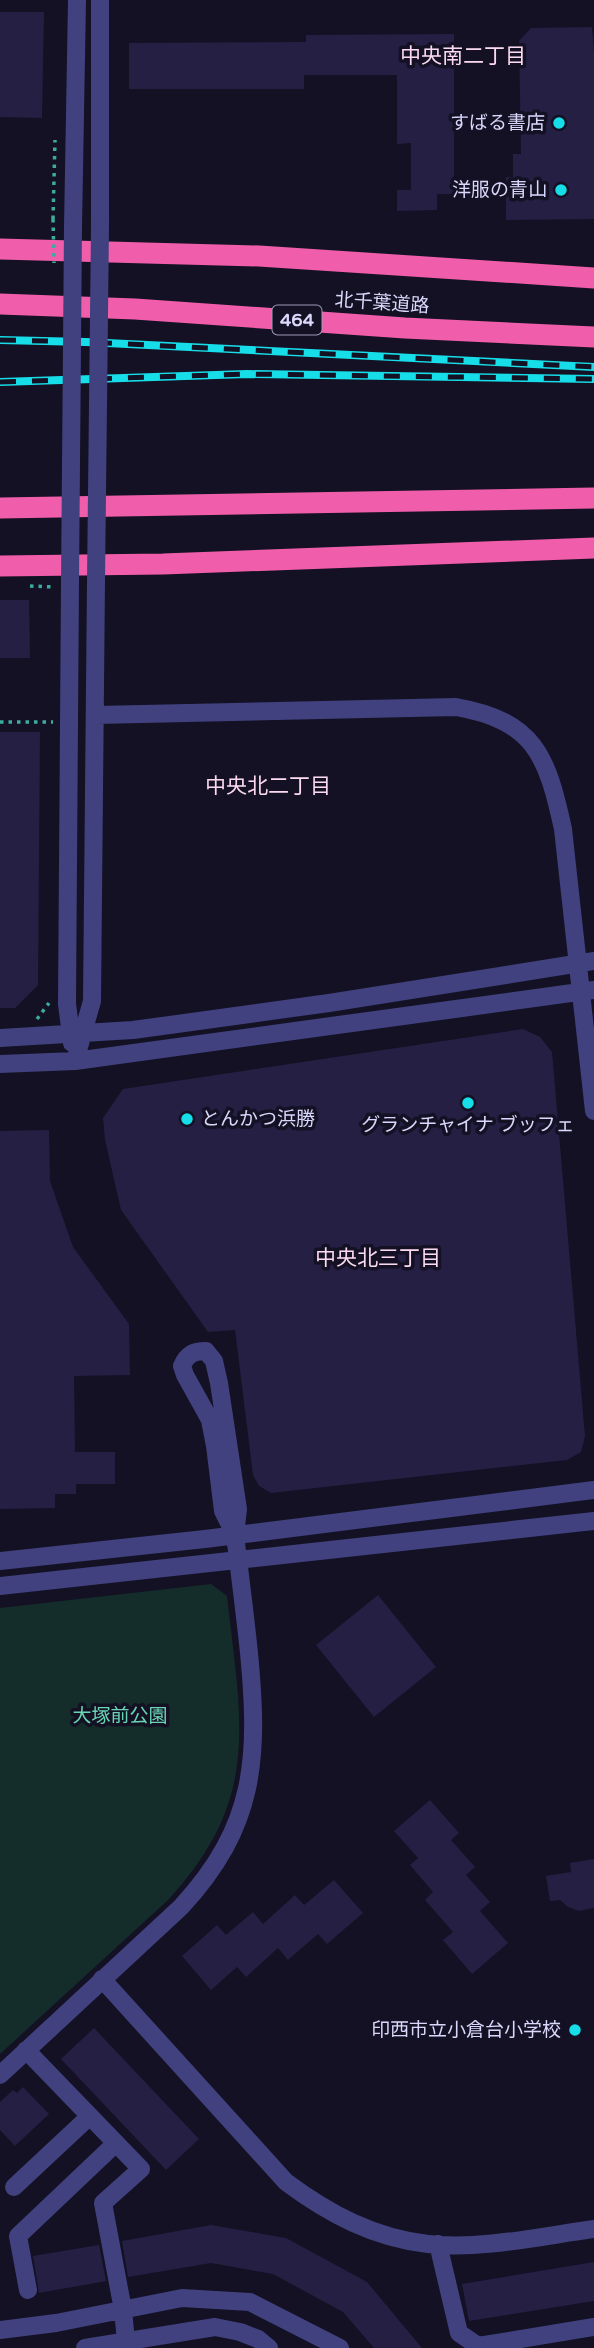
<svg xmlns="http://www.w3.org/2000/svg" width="594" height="2348" font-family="'Varela Round','Noto Sans JP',sans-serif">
<rect width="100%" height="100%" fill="#131123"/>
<path fill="#142d2b" d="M211 1584 227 1596C241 1722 262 1798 168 1900L0 2054V1608Z"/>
<path fill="#241f43" d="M0 12H44L42 118 0 117Z
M592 27 594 53V219L506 220V177H513V154H521L519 41 531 28Z
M454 34V194H437V210L397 211V190H411V143L397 144V75H304V89H129V43L306 42V35Z
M0 600H29L30 658H0Z
M0 732H40L38 985 15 1008H0Z
M523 1029 540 1037 552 1052 585 1436 581 1452 567 1460 271 1493 259 1486 253 1475 235 1330 208 1332 121 1210 105 1140 103 1118 123 1089Z
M49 1130 50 1181 73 1247 129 1324 130 1375 74 1376 75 1452H115V1484H76V1494H55V1508L0 1509V1131Z
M378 1595 436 1667 374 1717 316 1645Z
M430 1800 459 1833 451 1840 475 1867 466 1875 490 1902 480 1911 508 1943 472 1974 443 1940 453 1932 425 1900 433 1892 410 1865 418 1858 394 1831Z
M594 1859V1908L579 1911 568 1907 560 1900 550 1901 546 1876 571 1872 570 1863Z
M334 1880 363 1913 327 1944 318 1934 288 1960 278 1948 246 1977 237 1967 211 1990 182 1956 217 1925 226 1935 253 1912 263 1924 295 1895 304 1905Z
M94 2028 199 2139 166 2170 61 2059Z
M23 2087 49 2114 15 2146 0 2130V2102L13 2090 17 2093Z
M211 2225 286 2238 367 2282 422 2348H374L343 2312 273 2274 211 2263 128 2277 122 2241Z
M99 2245 106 2281 39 2293 33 2256Z
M594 2262V2301L469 2321 462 2284Z"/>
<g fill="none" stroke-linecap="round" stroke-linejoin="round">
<path stroke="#3bac9f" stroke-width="3.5" stroke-dasharray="3.5 5" stroke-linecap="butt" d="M53 219 55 140
M30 586 54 587
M0 722H53
M37 1019 49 1003"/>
<path stroke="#40417e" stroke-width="18" d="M100 226V0
M73 227 77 0
M70 584 67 1004 72 1043
M96 715 456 707C535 721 547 756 563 829L594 1111
M0 1038 133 1030 329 1003 594 961
M75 1061 92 1001 96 582
M0 1064 75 1061 594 990
M0 1561 205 1539 594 1490
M0 1586 594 1521
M102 1979 286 2182C329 2214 374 2238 428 2244 480 2250 542 2236 594 2229
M26 2050 141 2169 103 2203 123 2310 126 2341
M0 2075 181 1907C256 1826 259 1758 249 1653 245 1614 240 1575 235 1535L238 1509 219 1383 214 1361 206 1351C194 1351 187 1354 182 1366L185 1375 210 1420 215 1446 223 1511 235 1535
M14 2187 90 2116
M438 2244 459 2333 478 2346 594 2327
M28 2290 18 2236 116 2143
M0 2330 56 2323 182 2298 250 2302 340 2348
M85 2348 215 2327 240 2332 258 2339 269 2348"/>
<path stroke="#f05dab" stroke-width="21" d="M0 249 259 256 594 278
M0 304 135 309 405 328 594 337
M0 508 594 498
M0 566 163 564 594 548"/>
<defs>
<path id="rail" d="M0 340 86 342 594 367
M0 382 247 374 594 379"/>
</defs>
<use href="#rail" stroke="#16dde8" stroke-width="8"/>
<use href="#rail" stroke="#131123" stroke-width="5" stroke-dasharray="16" stroke-linecap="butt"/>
<path stroke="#3bac9f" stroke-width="3.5" stroke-dasharray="3.5 5" stroke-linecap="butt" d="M53 219 54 263"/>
<path stroke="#40417e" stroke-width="18" d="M96 582 100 226
M70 584 73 227"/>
</g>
<g fill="#16dde8" stroke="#131123" stroke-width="2.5">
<circle cx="559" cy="123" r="7"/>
<circle cx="561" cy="190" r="7"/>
<circle cx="468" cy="1103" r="7"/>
<circle cx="187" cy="1119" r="7"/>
<circle cx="575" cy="2030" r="7"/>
</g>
<g text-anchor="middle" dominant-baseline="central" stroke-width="7" stroke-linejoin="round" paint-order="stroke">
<rect fill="#131123" stroke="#9e9cba" stroke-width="2" x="272.5" y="305.5" width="49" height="29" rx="5"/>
<g font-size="18" font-weight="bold" fill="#d9d7fb">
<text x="297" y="320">464</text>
</g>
<g font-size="19" fill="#d9d7fb" stroke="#131123" text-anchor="end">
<text x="545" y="123">すばる書店</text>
<text x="547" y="190">洋服の青山</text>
<text x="201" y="1119" text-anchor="start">とんかつ浜勝</text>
<text x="468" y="1125" text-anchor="middle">グランチャイナ ブッフェ</text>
<text x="561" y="2030">印西市立小倉台小学校</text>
</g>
<g font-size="19" fill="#d9d7fb" stroke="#131123">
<text transform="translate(382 303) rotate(4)">北千葉道路</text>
</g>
<g font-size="19" fill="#69d5b5" stroke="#131123">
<text x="120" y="1716">大塚前公園</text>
</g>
<g font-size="21" fill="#fbd9f0" stroke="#131123">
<text x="463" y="56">中央南二丁目</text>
<text x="268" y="786">中央北二丁目</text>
<text x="378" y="1258">中央北三丁目</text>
</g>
</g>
</svg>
